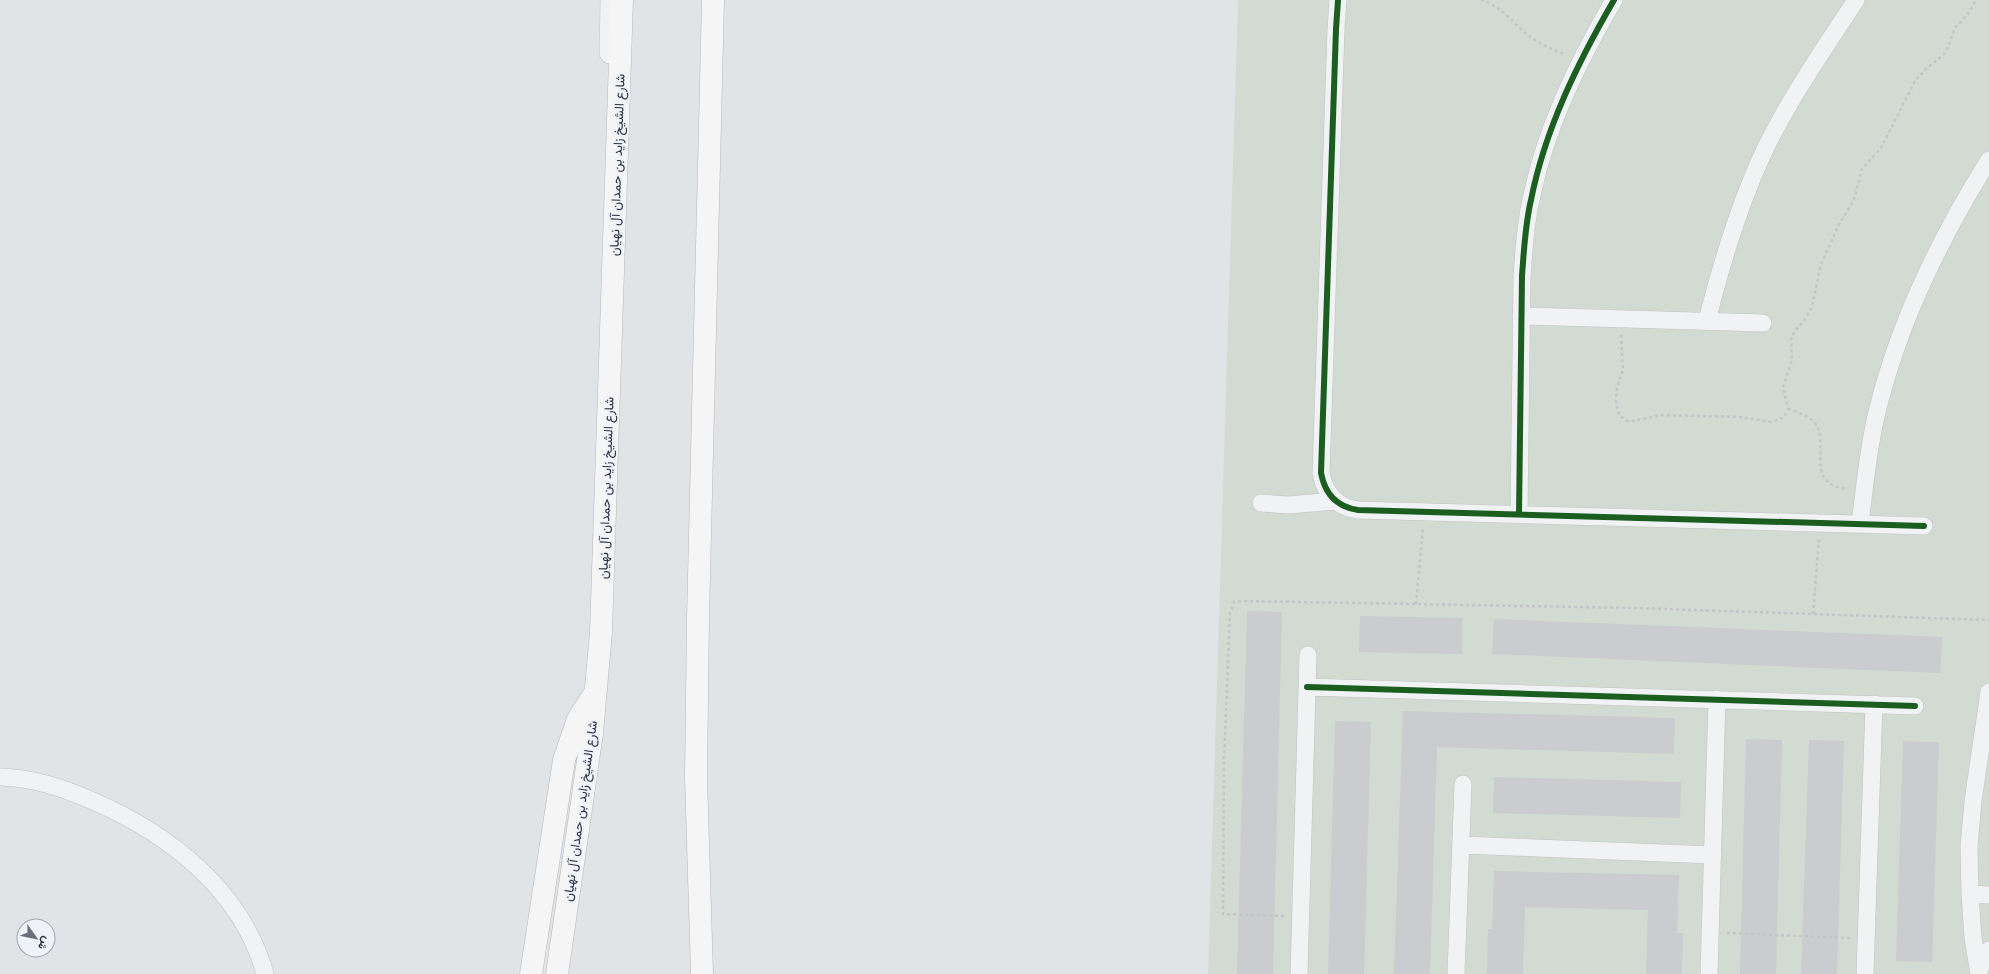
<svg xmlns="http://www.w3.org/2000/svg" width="1989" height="974" font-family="Roboto,Vazirmatn,sans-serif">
<rect width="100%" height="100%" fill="#e1e4e7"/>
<path fill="#d2dbd2" d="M1238 0H1989V974H1208Z"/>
<path fill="#cacccf" d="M1247 611 1282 612 1273 974H1237Z
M1360 616 1462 618V654L1359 652Z
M1494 619 1942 637 1940 673 1492 654Z
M1403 711 1675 718 1674 754 1437 747 1430 974H1394Z
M1335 721 1371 722 1364 974H1328Z
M1746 739 1782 740 1776 974H1740Z
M1809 740 1844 741 1837 974H1801Z
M1903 741 1939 742 1932 962 1896 961Z
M1494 777 1681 782 1680 818 1493 813Z
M1494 871 1679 875 1677 933H1683L1682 974H1646L1648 910 1525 907 1523 974H1487L1488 929H1492Z"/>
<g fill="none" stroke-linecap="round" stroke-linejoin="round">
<defs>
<path id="minor" d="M1338 0 1336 29 1321 473C1325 494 1337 507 1358 510L1924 526
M1521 316 1763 323
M1707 321C1722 261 1740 201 1767 145 1792 95 1825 47 1856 0
M1261 503 1288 505 1336 501
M1519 514 1522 276C1524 250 1525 225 1531 200 1545 129 1578 62 1614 0
M1860 523C1865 486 1868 448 1877 412 1899 321 1940 238 1989 160
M1307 687 1915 706
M0 777C34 778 63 788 93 801 169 834 242 890 265 974
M1461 845 1713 855
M1970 894 1989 895
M1979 971 1989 950
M1299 974 1308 655
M1456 974 1463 784
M1709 974 1717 699
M1865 974 1874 704
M1979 974 1973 938 1970 894 1969 846 1973 801 1989 692"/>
<path id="tertiary" d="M610 53 611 0"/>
<path id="trunk" d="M531 974 564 760 578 719 593 696
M557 974 592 733 601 632 622 0
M702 974 696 777 698 618 713 0"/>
</defs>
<use href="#minor" stroke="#bfc2c5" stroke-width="18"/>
<use href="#tertiary" stroke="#bfc2c5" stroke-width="22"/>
<use href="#trunk" stroke="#b4b7bc" stroke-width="23"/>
<path stroke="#c3c5ca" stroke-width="2.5" stroke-dasharray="3 3" stroke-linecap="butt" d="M1481 0C1500 6 1510 19 1524 32 1536 42 1551 50 1566 54
M1621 335 1623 370 1617 387 1616 402 1619 415 1627 421H1633L1662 415 1740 417 1772 422 1784 417 1788 409 1783 387 1792 360 1791 340 1794 332 1804 321 1812 307 1821 264 1838 226 1854 200 1862 169 1881 148 1915 81 1925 70 1944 54 1949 45 1955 28 1968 14 1976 0
M1788 409C1797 412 1808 415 1815 423 1831 444 1802 484 1848 489
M1416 604 1423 528
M1813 614 1819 538
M1284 916 1223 914 1224 761 1230 613 1234 602 1244 601 1634 608 1989 620
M1727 933 1850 938"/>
<use href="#minor" stroke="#f1f2f3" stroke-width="17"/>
<use href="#tertiary" stroke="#f1f2f3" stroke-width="21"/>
<use href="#trunk" stroke="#f5f5f6" stroke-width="22"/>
<defs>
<path id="cycleway" d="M1338 0 1336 29 1321 473C1325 494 1337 507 1358 510L1924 526
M1519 514 1522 276C1524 250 1525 225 1531 200 1545 129 1578 62 1614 0
M1307 687 1915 706"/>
</defs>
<use href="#cycleway" stroke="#eff2f7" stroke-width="8"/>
<use href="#cycleway" stroke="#1b5e20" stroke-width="6"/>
</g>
<g text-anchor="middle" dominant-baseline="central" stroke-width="4" stroke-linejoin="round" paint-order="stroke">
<g font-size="13" fill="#273042" stroke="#eff2f7">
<text transform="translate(617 165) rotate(-88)">شارع الشيخ زايد بن حمدان آل نهيان</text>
<text transform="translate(606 488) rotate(-88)">شارع الشيخ زايد بن حمدان آل نهيان</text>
<text transform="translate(580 811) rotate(-82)">شارع الشيخ زايد بن حمدان آل نهيان</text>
</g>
</g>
<g transform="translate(36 938) rotate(123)"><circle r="19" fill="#eff2f7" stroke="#9fa4af"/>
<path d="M0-3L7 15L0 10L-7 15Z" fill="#686f7c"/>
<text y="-6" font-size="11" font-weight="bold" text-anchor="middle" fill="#273042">ش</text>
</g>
</svg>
